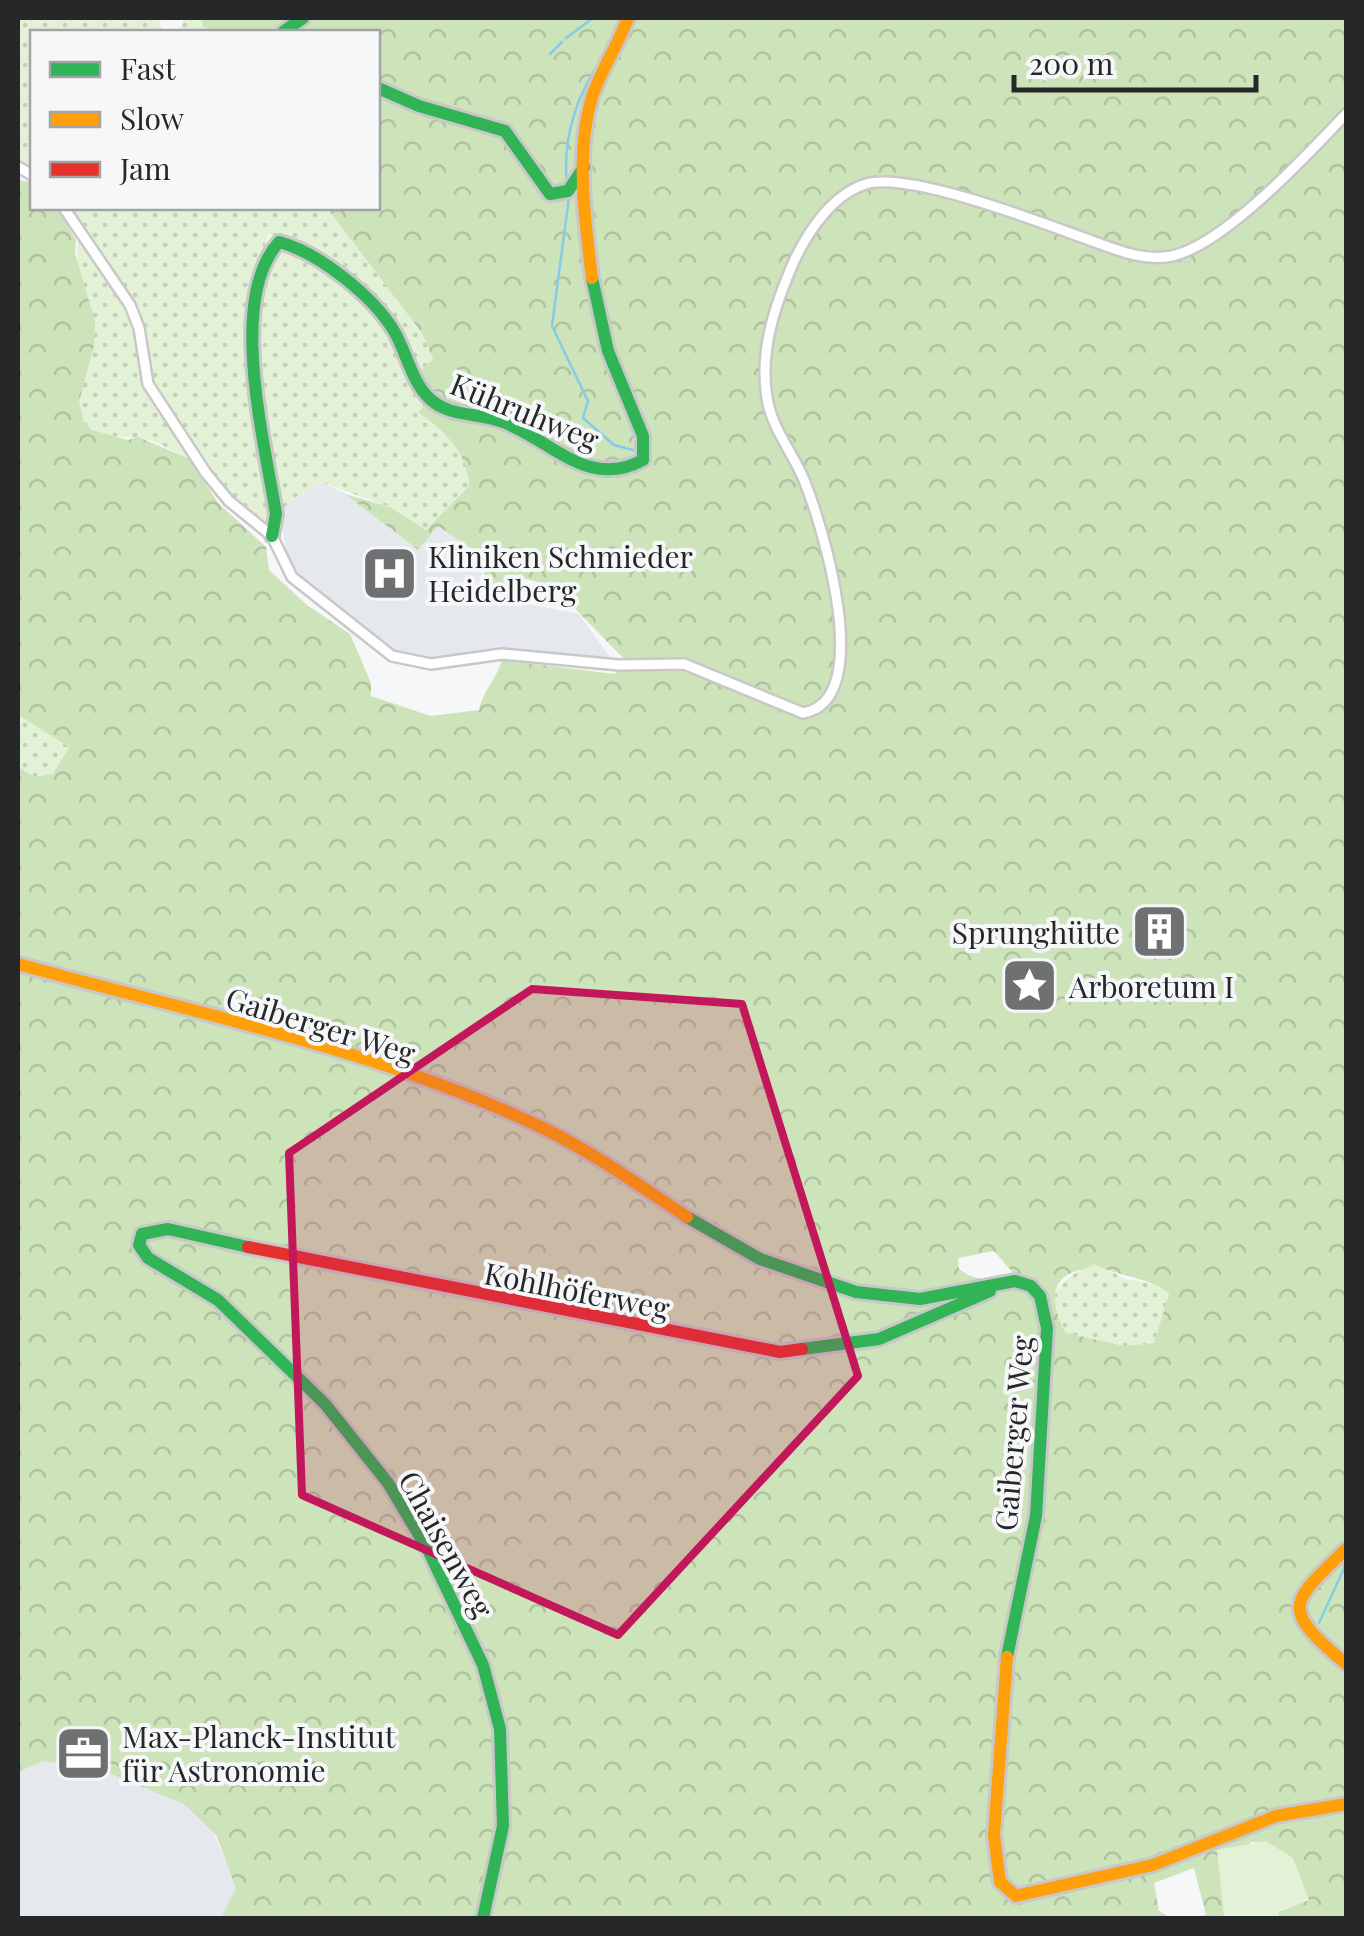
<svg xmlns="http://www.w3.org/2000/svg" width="1364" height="1936" font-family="'Playfair Display',serif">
<defs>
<pattern id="grass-dots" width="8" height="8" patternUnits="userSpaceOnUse" patternTransform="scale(2.5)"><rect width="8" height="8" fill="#e3f2d7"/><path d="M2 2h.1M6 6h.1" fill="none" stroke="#c3d0b9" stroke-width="1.8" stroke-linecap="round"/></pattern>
<pattern id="forest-crowns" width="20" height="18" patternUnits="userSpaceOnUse" patternTransform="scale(2.5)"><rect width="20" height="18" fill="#cde3ba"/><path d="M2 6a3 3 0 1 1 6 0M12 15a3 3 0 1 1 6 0" fill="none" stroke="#b0c3a0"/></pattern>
</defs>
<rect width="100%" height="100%" fill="#f6f7f8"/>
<path fill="#e5e9ee" d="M320 482 346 494 417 550 438 525 484 559 481 581 498 598 579 614 612 660 496 649 428 658 395 650 301 577 287 558 280 510Z
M18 1664 205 1814 237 1888 245 1918H18Z"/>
<path fill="url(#grass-dots)" d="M18 18H161L160 26 167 32H179L184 18H200L208 32H32V172L18 164Z
M68 208H327L422 333 433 360 434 397 427 393 403 341 306 246 268 234 251 297 271 514 264 524 224 491 196 454 190 459C175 453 156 440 140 438 124 436 104 439 89 427 64 407 92 364 94 339 96 300 66 266 82 228Z
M279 248 302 254 385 324 421 395 425 406 418 412C445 434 468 450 469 486L426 530 390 507 320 482 280 510C271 440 233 306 279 248Z
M21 717 70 747 53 774 35 777 18 767Z
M1093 1263 1126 1279 1160 1285 1169 1294 1154 1343 1124 1346 1066 1334C1041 1292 1059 1282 1093 1263Z"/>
<path fill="url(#forest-crowns)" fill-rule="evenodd" d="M200 18H1346V1918H1279L1278 1912 1309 1900C1293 1874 1284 1841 1250 1842L1224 1916 1228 1918H1190L1206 1915 1194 1868 1154 1883 1159 1911 1171 1918H221L236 1888 216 1835 184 1804 99 1769 43 1761 18 1772V767L35 777 53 774 69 747 21 717 18 722V180L32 182V208H57L76 240 75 253 95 321 94 346 79 402 84 422 92 430 128 440 138 437 190 459 218 503 266 547 269 570 307 605 350 634 371 683V696L431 716 479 710C484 689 496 680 502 660L615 674 624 659 554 587 516 576 498 597 483 581 486 559 438 526 418 550 345 494 390 507 426 530 469 486C467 450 445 433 418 412L434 397 419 372 433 359 422 333 327 208H378V32H208ZM994 1251 1015 1275C993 1281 975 1282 959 1269L958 1258ZM1094 1264C1118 1277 1154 1278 1169 1294L1154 1343 1124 1346 1066 1333C1055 1316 1046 1284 1071 1273 1079 1269 1086 1270 1094 1264Z"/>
<path fill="#e3f2d7" d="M1266 1841 1293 1858 1309 1900 1279 1911V1918H1228L1224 1916 1217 1850Z"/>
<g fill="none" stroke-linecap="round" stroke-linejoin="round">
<path stroke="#86cce6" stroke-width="2.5" d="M566 38 593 18
M550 54 562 42
M567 184C562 140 577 90 605 56
M569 197 552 326 588 401 583 418 614 445 637 451
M1319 1623 1346 1564"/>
<defs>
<path id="street" d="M18 167 32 175
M64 208 130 305 139 328 148 384 206 473 229 501 272 536 292 577 392 656 431 664 502 654 619 665 684 664 803 713C877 701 822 524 804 480 792 451 772 429 767 398 759 349 776 302 795 259 809 230 833 194 866 184 908 171 1040 222 1084 238 1112 248 1142 262 1172 256 1224 245 1308 154 1346 114"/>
<path id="fast" d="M283 32 303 18
M378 88 419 106 505 131 550 194 568 191 584 167
M272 536 276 514C265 443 227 299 279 242 318 252 373 296 394 331 407 353 411 381 430 399 451 418 478 412 503 422 551 440 588 490 643 460V436L608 351 592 278
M687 1217 760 1259 856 1292 920 1299 1015 1281 1031 1286 1040 1296 1047 1328 1036 1516 1007 1657
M248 1247 168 1229 142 1234 139 1245 148 1258 218 1300 325 1404 388 1483 428 1550 483 1665 500 1729 503 1826 483 1918
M802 1349 879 1339 990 1291"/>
<path id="slow" d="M592 278C585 220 575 154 592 97 601 70 618 45 628 18
M18 964C193 1013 379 1049 543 1128 594 1153 640 1186 687 1217
M1346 1549C1291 1603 1278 1607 1346 1664
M1007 1657 994 1835 1000 1882 1016 1896 1153 1865 1276 1816 1346 1804"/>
<path id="jam" d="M248 1247 780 1352 802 1349"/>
</defs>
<use href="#street" stroke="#c8c8c9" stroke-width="14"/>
<use href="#fast" stroke="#c8c8c9" stroke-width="18"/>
<use href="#slow" stroke="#c8c8c9" stroke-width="18"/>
<use href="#jam" stroke="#c8c8c9" stroke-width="18"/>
<use href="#street" stroke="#fefefe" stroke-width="9"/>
<use href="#fast" stroke="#30b455" stroke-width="12"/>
<use href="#slow" stroke="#ff9f0a" stroke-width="12"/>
<use href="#jam" stroke="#e5322d" stroke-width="12"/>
</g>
<path fill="#c2185b" fill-opacity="0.2" stroke="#c2185b" stroke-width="8" stroke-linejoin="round" d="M532 989 742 1004 858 1376 618 1635 302 1495 289 1153Z"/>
<defs>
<symbol id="hospital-square" viewBox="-11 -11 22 22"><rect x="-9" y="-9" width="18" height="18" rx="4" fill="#6f7071" stroke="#f5f7f9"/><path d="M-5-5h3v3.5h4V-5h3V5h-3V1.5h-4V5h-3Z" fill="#fff"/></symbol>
<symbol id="building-square" viewBox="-11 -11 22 22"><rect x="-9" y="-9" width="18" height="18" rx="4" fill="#6f7071" stroke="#f5f7f9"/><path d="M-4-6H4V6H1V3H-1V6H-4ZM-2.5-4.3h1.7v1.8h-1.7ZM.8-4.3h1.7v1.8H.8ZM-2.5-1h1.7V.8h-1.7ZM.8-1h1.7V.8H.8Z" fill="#fff"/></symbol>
<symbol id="sight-square" viewBox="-11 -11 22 22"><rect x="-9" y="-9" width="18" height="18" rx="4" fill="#6f7071" stroke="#f5f7f9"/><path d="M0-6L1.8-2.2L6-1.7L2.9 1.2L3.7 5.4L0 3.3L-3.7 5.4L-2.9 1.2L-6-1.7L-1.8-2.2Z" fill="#fff"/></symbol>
<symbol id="office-square" viewBox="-11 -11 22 22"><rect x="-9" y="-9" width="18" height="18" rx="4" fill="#6f7071" stroke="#f5f7f9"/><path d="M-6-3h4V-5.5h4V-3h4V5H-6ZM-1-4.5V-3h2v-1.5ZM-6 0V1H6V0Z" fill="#fff"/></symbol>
</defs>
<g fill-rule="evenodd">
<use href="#hospital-square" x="358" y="542" width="63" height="63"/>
<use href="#building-square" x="1128" y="900" width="63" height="63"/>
<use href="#sight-square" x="998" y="954" width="63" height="63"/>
<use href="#office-square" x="52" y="1722" width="63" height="63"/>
</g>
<g text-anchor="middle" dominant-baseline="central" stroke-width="8" stroke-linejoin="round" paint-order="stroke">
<g font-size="30" fill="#262728" stroke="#f5f7f9">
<text transform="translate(525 411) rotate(22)">Kühruhweg</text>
<text transform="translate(321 1025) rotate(17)">Gaiberger Weg</text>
<text transform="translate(577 1290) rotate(11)">Kohlhöferweg</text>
<text transform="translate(1013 1433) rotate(-85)">Gaiberger Weg</text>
<text transform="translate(447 1544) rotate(61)">Chaisenweg</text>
</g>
<g font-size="30" fill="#262728" stroke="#f5f7f9" text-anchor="start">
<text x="428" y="556">Kliniken Schmieder<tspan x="428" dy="34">Heidelberg</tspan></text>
<text x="1120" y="932" text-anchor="end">Sprunghütte</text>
<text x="1069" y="986">Arboretum I</text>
<text x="122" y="1736">Max-Planck-Institut<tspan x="122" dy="34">für Astronomie</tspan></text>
</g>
</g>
<rect width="1364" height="1936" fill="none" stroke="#262728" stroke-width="40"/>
<rect x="30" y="30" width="350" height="180" fill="#f5f7f9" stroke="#a2a4a5" stroke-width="2.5"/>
<rect x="50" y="62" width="50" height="15" fill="#30b455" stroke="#a2a4a5" stroke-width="2.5"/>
<text x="120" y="80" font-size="30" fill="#262728">Fast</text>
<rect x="50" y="112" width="50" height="15" fill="#ff9f0a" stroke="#a2a4a5" stroke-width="2.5"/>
<text x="120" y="130" font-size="30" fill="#262728">Slow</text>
<rect x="50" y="162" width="50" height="15" fill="#e5322d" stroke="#a2a4a5" stroke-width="2.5"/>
<text x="120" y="180" font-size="30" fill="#262728">Jam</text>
<path d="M1014 75v15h242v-15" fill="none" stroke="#262728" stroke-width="5"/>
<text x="1029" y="75" font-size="30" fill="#262728" stroke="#f5f7f9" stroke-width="8" paint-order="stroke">200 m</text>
</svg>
